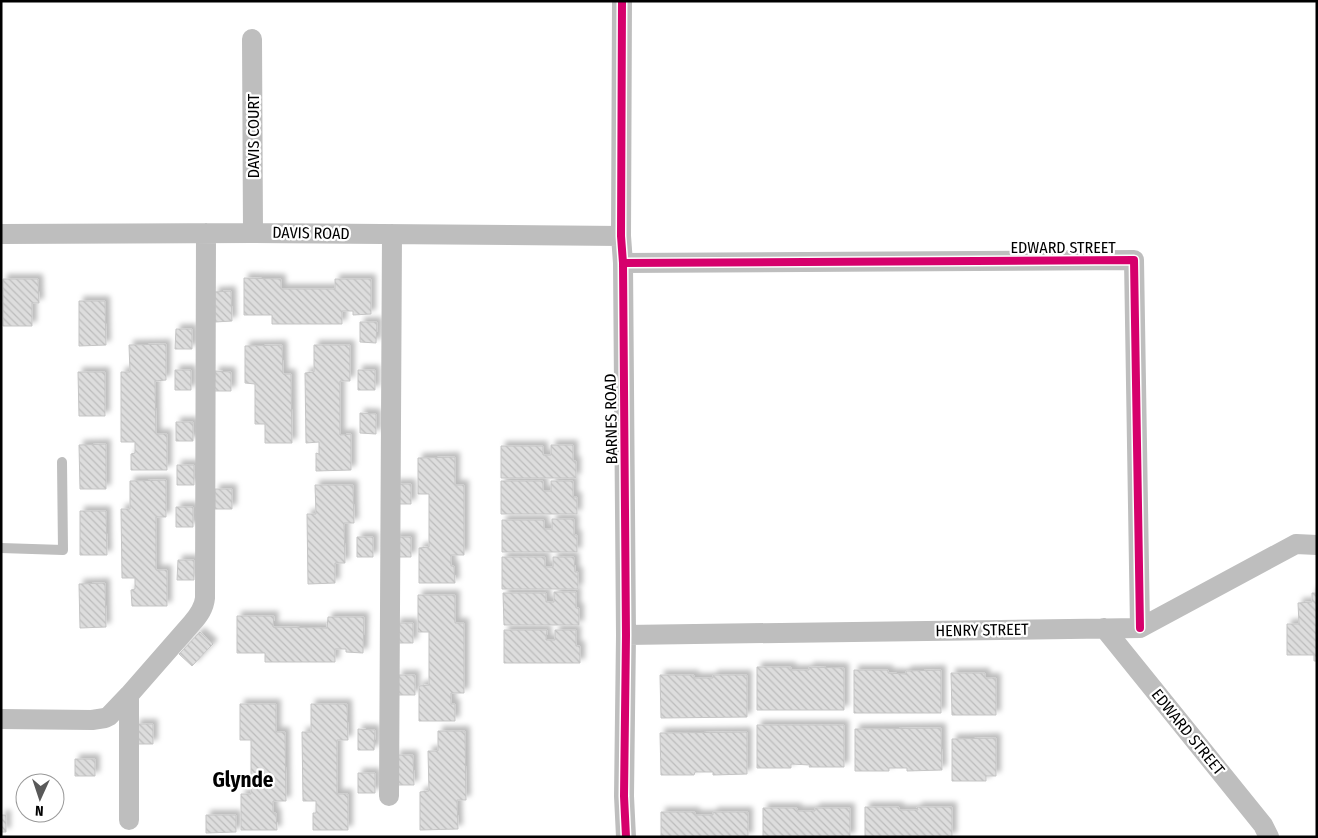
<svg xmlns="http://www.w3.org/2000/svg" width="1318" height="838" font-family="'Fira Sans Condensed',sans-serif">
<defs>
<pattern id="building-back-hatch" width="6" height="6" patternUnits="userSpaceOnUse" patternTransform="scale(1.25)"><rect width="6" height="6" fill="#ddd"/><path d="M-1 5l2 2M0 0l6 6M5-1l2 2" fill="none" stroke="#bcbcbc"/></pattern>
<filter id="shadow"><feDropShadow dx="4.5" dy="-4.5" stdDeviation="2.5" flood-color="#0004"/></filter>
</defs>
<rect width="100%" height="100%" fill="#fff"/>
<path fill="url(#building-back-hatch)" stroke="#c5c5c5" filter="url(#shadow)" d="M244 278 281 279V289H335V279H371V314L353 315V311H342V324H272V315H244Z
M3 279H38L39 303H32V326H3Z
M231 291 232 321 215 322 214 292Z
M79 301H105L106 345 79 346Z
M360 322H377L376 343 360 342Z
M176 329H192V349H175Z
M166 344V380L155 381 156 434H167V470H131V454L135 453V442H121V372H130L129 345Z
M282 345 283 374H291L292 443H265V424H255V384L245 383V346Z
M314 345H350V381H340V435L351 434V470L316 471V453L319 454V442L306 443 305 373 314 372Z
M175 370H191V390H175Z
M358 370H375V390H358Z
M215 371 231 372V391H214Z
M78 372H105V416H79Z
M360 413 376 414V434L360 433Z
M176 422H193V441H176Z
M106 444V489H80L79 445Z
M551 445H573V461H576V478H501V446H543V455H551Z
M455 457V485H464V555H451V566H454L455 583H419V548L429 547V494H418V458Z
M177 465H194V485H177Z
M166 480V517H156V570H167V606H132L131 590 135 589V578H122L121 509H130V481Z
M501 481H543V491H551V481H573V497H577V514H501Z
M394 484H411V504H394Z
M315 485H353L354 523H344L345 563H335V583L308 584 307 514H316Z
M215 489H232V509H215Z
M176 507H193V527H176Z
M80 511H106L107 555H80Z
M552 519H574V535H577V552H502V520H544V529H552Z
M357 537H373V557H357Z
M394 537H411V557H394Z
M502 557H545V567H553V557H574L575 572H578V589H502Z
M178 560H194V580H177Z
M105 583 106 627 80 628 79 584Z
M554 592H576V608H579V625H504L503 593H546V602H554Z
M1312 593H1317V661H1314V655H1287V624H1299L1298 603 1312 602Z
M418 595H455V623H464V693H451V704H455V721H419V686L429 685V632H418Z
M237 616H274L273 627 327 628 328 617H364L363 653 346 652V649H335V662H265V653H237Z
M396 623H413V643H396Z
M504 630H547L546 640H555V630H576V646H580V663H504Z
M200 632 213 644 192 666 179 654Z
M757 667H791V670H809V667L844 668V710H757Z
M854 670H888V673L906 674V671L941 670V713H854Z
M951 673H985V678H996V715H952Z
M398 675H415V695H398Z
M660 675H694V678H713V675H747V717L661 718Z
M240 704H276V732H285L286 801H273V813H276L277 830H241V794H251V740H240Z
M311 704H347L348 740H337V794H348V830H313V813H316V801H303L302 732H311Z
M136 724H153V744H136Z
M757 725H844V767H809L810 765 791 764V768H757Z
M941 728 942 770 907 771V768H889V771H855V729Z
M358 729 375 730 374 750H358Z
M438 731H465L466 800H457L458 829 420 830V792L429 791 428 751H438Z
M747 732V774L713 775V772H695L694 775H661L660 733Z
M996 738V776H986V781H952V739Z
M396 755H413L414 785H397Z
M75 759H95V776H75Z
M358 773H375V793H358Z
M865 807H899V810H918L917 807H952V837H865Z
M763 808H797V811H815V808H850V837H763Z
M661 812H695V815H713V812H748V837H661Z
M1 815H6V832H1Z
M206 815H236V832L206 833Z"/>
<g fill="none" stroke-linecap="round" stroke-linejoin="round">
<path stroke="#bebebe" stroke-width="10" d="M1 548 63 550 62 462"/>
<path stroke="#bebebe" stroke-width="20" d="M622 1 621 236 623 263 626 635 624 796 626 837
M252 39 253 233
M1 234 253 233 621 236
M623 263 1134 260 1140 628
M1104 628 1263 825 1269 837
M626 635 1140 628 1296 544 1317 545
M1 719 92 720 105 718 109 716 129 695 192 623C199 615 204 608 205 598L206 233
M389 796 392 234
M129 820V695"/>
<defs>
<path id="cycleway" d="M622 1 621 236 623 263 626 635 624 796 626 837
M623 263 1134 260 1140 628"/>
</defs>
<use href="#cycleway" stroke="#fff" stroke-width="11"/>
<use href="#cycleway" stroke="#d6006c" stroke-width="8"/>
</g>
<g text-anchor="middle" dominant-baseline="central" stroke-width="4.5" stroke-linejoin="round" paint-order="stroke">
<g font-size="16" fill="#000" stroke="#fff">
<text transform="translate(253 136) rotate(-90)">DAVIS COURT</text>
<text transform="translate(311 233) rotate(1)">DAVIS ROAD</text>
<text x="1063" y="247">EDWARD STREET</text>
<text transform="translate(611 419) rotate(-91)">BARNES ROAD</text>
<text transform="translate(982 630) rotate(-1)">HENRY STREET</text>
<text transform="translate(1188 732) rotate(51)">EDWARD STREET</text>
</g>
<g font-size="21" font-weight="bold" fill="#000" stroke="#fff">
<text x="243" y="780">Glynde</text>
</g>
</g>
<rect width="1318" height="838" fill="none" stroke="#000000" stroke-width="5"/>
<g transform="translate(40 798) rotate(183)"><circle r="24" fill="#ffffff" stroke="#999999"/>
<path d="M0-4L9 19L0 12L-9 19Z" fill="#595959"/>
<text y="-8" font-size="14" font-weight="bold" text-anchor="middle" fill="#000000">N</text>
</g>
</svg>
